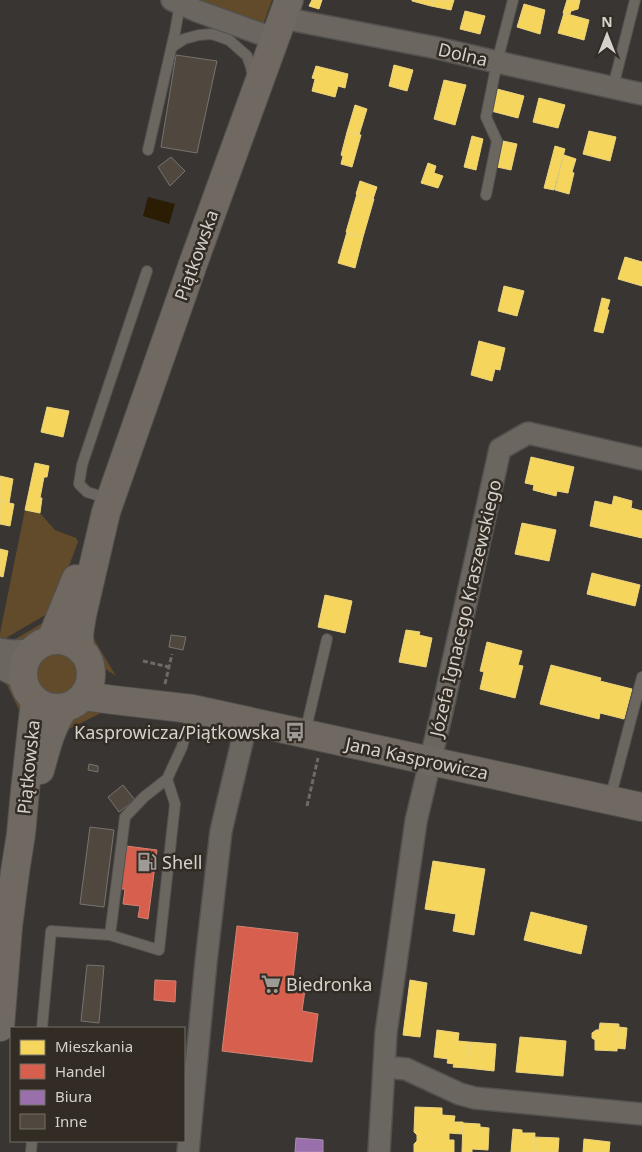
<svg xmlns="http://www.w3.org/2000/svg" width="642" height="1152" font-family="'Noto Sans',sans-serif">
<rect width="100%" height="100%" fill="#383532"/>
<path fill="#624b2b" d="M195 0H272L263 25Z
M25 510 40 513 55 530 76 538 78 542 52 611 6 638 0 637V633Z
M56 615 42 634 28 641 7 644Z
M85 624 116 676 101 666 89 644Z
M35 673a22 22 0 1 1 44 0a22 22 0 1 1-44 0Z
M1 673 17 687 24 701 21 714Z
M92 704 105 711 61 733 70 714Z"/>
<path fill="#2b1c04" d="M148 197 175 204 169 224 143 216Z"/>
<path fill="#f6d55c" stroke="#ecd47e" d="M312 0H322L319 9 309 6Z
M412 0H433L431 6 412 1Z
M433 0H454L451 10 431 6Z
M567 0H580L578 9 571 11 570 14 563 13Z
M524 4 545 10 540 34 517 27Z
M465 11 485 16 480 34 460 29Z
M564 13 589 20 584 40 558 33Z
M394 65 413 70 407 91 389 86Z
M316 66 348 74 345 88 338 86 335 97 312 91 315 79 312 78Z
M444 80 466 85 455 125 434 119Z
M497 89 524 96 518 118 491 111Z
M539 98 565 105 558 128 533 122Z
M355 105 367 109 359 135 347 132Z
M589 131 616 137 610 161 583 154Z
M347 132 361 135 352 167 341 164 343 156 341 155Z
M472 136 483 139 476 170 464 167Z
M503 141 517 144 511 170 497 167Z
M555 146 565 149 554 190 544 188Z
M564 155 576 159 572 172 574 173 569 194 555 190Z
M428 163 436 166 434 173 443 176 438 188 421 183Z
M360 181 377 187 373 199 356 194Z
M357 194 374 199 363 237 346 232Z
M347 232 363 237 355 268 338 263Z
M625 257 642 262V286L618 279Z
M504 286 524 291 517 316 498 311Z
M602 298 610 300 607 310H609L603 333 594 331Z
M479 341 505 348 500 370 495 369 492 381 471 375Z
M47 407 69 411 63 437 41 432Z
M531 457 574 467 568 493 557 491 556 496 533 490 534 485 525 483Z
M35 463 49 466 47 477H44L40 498H42L40 513 25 510Z
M0 476 13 479 9 503 0 501Z
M614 496 632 501 631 508 642 511V538L590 526 595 501 612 505Z
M0 501 14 504 10 526 0 524Z
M522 523 556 530 549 561 515 554Z
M0 549 8 551 3 577 0 576Z
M592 573 640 585 635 606 587 594Z
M325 595 352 601 345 633 318 627Z
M406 630 420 632 419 635 432 638 426 667 399 662Z
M487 642 522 651 518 665 523 666 515 698 480 689 484 672 480 671Z
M551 665 601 678 600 681 632 689 624 719 600 713 599 719 540 704Z
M433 861 485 869 474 935 453 931 456 914 425 909Z
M531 912 587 926 581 954 524 940Z
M410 980 427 983 420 1037 403 1035Z
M600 1023 619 1024 617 1051 595 1050V1040L592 1038V1033L596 1030H599Z
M619 1027 627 1028 625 1049 617 1048Z
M437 1030 459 1033 458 1041 469 1042 467 1068 453 1067 454 1064 447 1063 448 1059 434 1057Z
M520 1037 566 1041 563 1076 516 1072Z
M469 1042 496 1044 494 1071 467 1068Z
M415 1107 442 1108V1115L455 1116 454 1122H463L462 1134 449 1133V1140H454V1152H414V1144L417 1141V1135L414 1132Z
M463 1123 480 1124V1127L489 1128 488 1150 472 1149V1152H462Z
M513 1129 522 1130V1133H535L534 1152H511Z
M534 1137 559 1138 558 1152H534Z
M584 1139 610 1142 609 1152H583Z"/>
<path fill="#d6604d" stroke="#d68273" d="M126 846 157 850 148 919 138 917 140 906 123 904 125 889H120Z
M237 926 298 933 292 988 305 990 302 1011 318 1014 312 1062 222 1051Z
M155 980 176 981 175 1002 154 1000Z"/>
<path fill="#9970ab" stroke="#ab8db5" d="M296 1138 323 1140V1152H295Z"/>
<path fill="#50483e" stroke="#767370" d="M176 55 217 61 197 153 161 147Z
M171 157 185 171 170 186 158 167Z
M171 635 186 637 183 650 169 647Z
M89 764 98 766V772L88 770Z
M123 785 135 800 119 812 108 797Z
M90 827 114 830 104 907 80 904Z
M87 965 104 966 99 1023 81 1021Z"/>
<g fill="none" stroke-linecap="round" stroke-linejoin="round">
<defs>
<path id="lane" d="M172 47 184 39 199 35 212 34 229 40 247 56 251 67 253 79
M613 87 635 0
M148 150 175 32 180 4
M486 195 497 141 486 117 497 62 513 0
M109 499 87 492 79 484 82 465 147 271
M305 733 327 639
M610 799 642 677
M110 935 159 950 175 804 167 779
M42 1028 51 931 110 935 125 817 144 797 167 779 182 747 192 710
M31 1152 32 1141"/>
<path id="street" d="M172 0 197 11 275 39
M283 18 437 48 497 62 642 94
M0 649 12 651 32 650
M0 668 23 679
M384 1067 406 1069 460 1094 475 1098 642 1114
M188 1152 206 962 221 831 247 721
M379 1152 386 1033 416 821 441 716 500 449 528 433 642 459"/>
<path id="secondary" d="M23 674a34 34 0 1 1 68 0a34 34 0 1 1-68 0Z
M51 640 76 579
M80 648 79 634 82 615 106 512 194 261 289 0
M84 696 114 700 192 709 642 807
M40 770C46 748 51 727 64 708
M0 1027 8 927 15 872 21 834 25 791 35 701"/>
</defs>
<use href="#lane" stroke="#53514f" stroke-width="12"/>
<use href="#street" stroke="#53514f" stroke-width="24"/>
<use href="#secondary" stroke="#53514f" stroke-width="30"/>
<path stroke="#6e6b65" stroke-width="3" stroke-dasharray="5 2.5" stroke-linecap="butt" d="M143 661 169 667
M165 684 172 654
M307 806 318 758"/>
<use href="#lane" stroke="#6b6660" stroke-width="10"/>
<use href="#street" stroke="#6b6660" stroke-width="21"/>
<use href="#secondary" stroke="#6f6961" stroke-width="28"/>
</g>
<defs>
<symbol id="bus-bare" viewBox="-9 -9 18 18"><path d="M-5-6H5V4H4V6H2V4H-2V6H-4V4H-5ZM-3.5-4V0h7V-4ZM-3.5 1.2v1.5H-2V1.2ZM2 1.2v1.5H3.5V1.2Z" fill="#9e9a96" stroke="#322c24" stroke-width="2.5" paint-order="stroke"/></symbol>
<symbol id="fuel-bare" viewBox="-9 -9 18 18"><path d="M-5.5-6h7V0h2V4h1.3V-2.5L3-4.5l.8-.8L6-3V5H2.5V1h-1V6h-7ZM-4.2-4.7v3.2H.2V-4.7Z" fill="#9e9a96" stroke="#322c24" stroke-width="2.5" paint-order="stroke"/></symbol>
<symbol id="supermarket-bare" viewBox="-9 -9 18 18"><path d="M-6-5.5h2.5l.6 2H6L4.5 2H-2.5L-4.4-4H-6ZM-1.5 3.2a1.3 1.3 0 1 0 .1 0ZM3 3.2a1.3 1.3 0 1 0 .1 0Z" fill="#9e9a96" stroke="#322c24" stroke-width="2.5" paint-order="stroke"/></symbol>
</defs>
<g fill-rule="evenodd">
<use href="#bus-bare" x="281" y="718" width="28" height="28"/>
<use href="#fuel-bare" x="133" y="848" width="28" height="28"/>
<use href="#supermarket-bare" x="257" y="970" width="28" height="28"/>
</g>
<g text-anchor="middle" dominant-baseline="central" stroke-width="5" stroke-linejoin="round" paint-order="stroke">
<g font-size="18" fill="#d5d1cc" stroke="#322c24">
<text transform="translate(463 54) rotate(13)">Dolna</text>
<text transform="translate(196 255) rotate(-70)">Piątkowska</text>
<text transform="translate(465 608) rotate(-77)">Józefa Ignacego Kraszewskiego</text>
<text transform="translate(417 758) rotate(12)">Jana Kasprowicza</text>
<text transform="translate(28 767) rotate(-84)">Piątkowska</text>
</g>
<g font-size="18" fill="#d5d1cc" stroke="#322c24" text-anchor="start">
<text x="280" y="732" text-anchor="end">Kasprowicza/Piątkowska</text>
<text x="162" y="862">Shell</text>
<text x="286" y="984">Biedronka</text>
</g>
</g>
<rect x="10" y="1027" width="175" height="115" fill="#322c24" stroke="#736e67"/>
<rect x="20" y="1040" width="25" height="15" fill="#f6d55c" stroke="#736e67"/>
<text x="55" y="1052" font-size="15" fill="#d5d1cc">Mieszkania</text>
<rect x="20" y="1064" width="25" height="15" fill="#d6604d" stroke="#736e67"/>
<text x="55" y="1077" font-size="15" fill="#d5d1cc">Handel</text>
<rect x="20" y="1090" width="25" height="15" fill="#9970ab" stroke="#736e67"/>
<text x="55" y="1102" font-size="15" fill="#d5d1cc">Biura</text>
<rect x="20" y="1114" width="25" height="15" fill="#50483e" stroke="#736e67"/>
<text x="55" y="1127" font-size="15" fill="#d5d1cc">Inne</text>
<g transform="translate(607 35)" stroke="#322c24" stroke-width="4" paint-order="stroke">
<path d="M0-4L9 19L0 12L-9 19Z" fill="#d5d1cc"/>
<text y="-8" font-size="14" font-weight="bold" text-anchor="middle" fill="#d5d1cc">N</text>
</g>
</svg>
